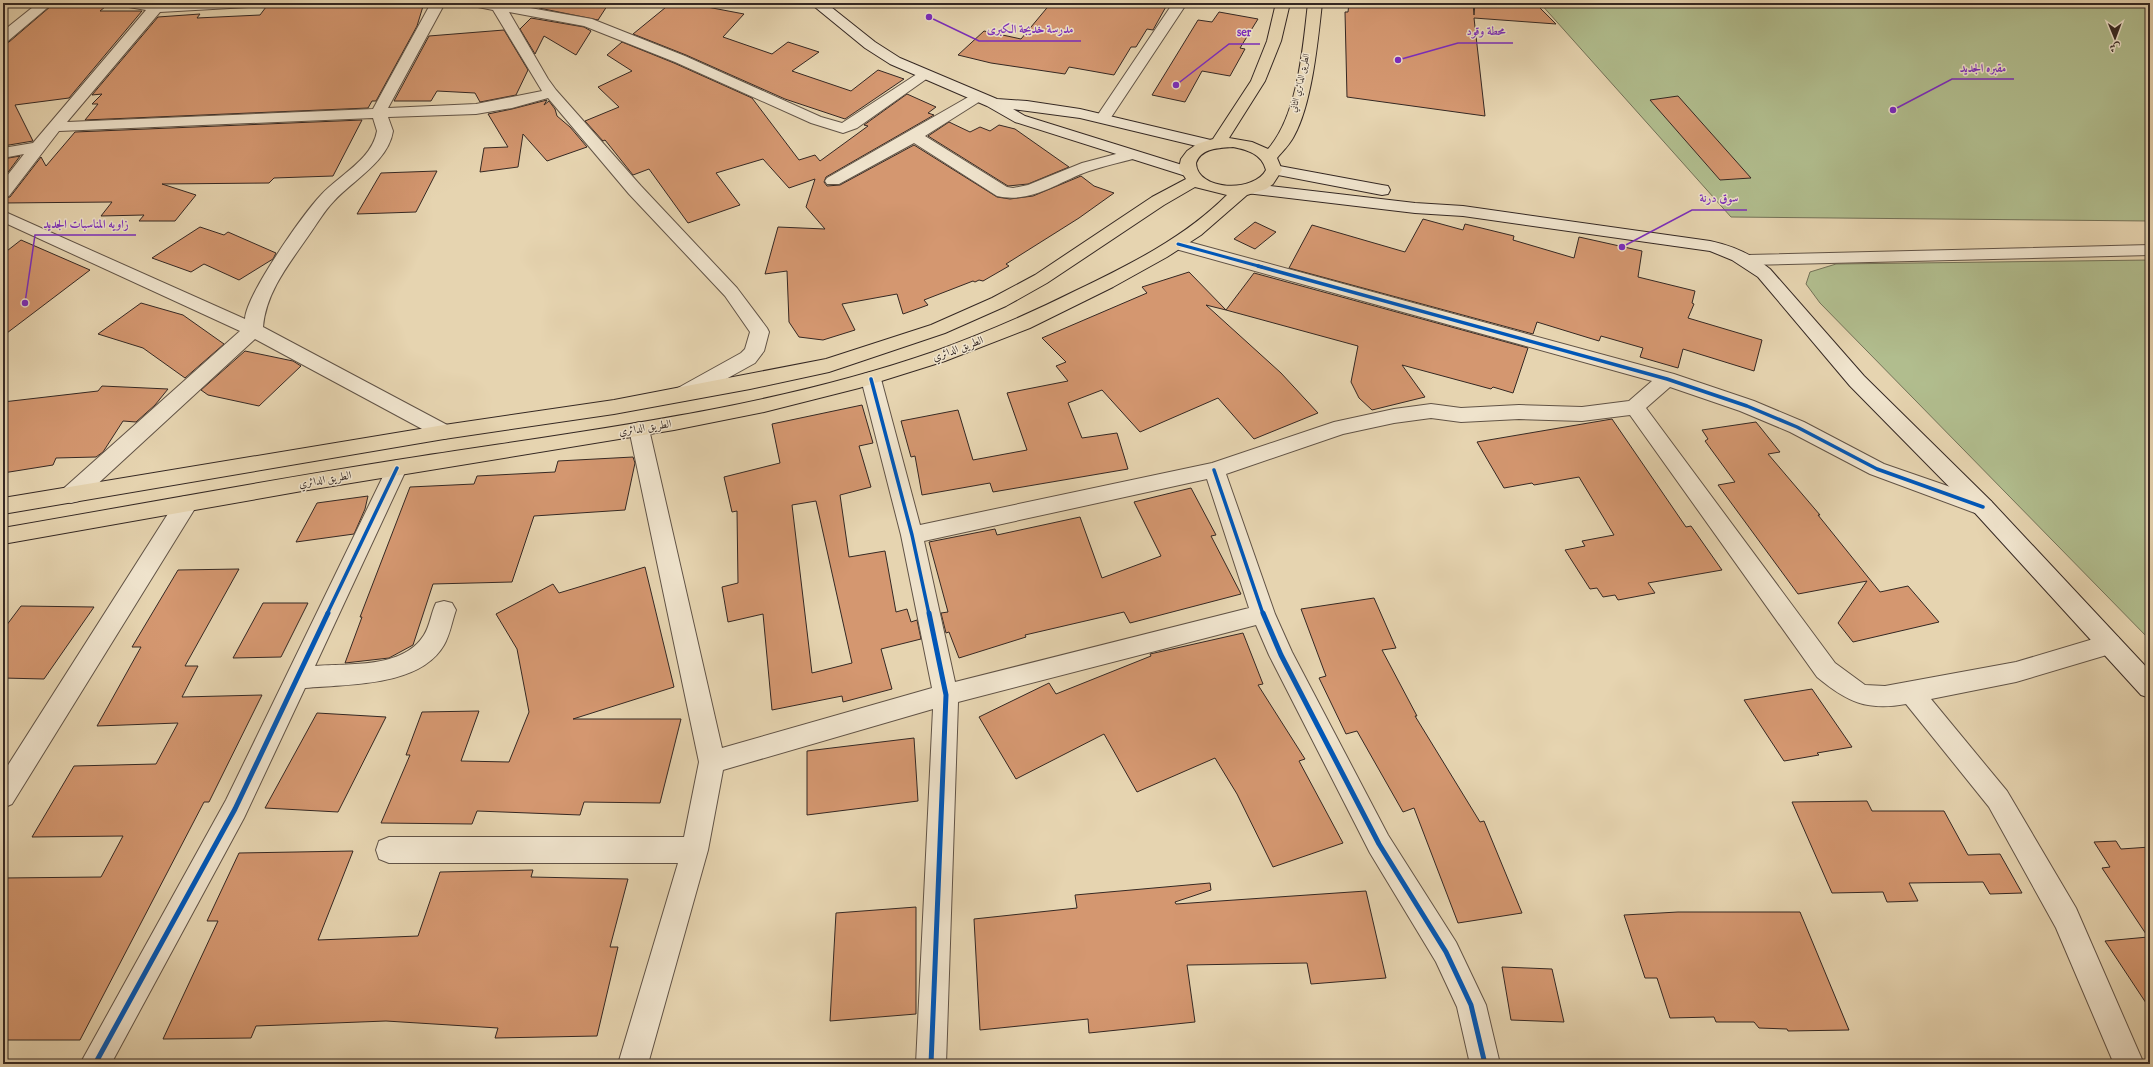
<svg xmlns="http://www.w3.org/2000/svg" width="2153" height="1067" font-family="'IM FELL English',Amiri,serif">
<rect width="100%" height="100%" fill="#e6d4b0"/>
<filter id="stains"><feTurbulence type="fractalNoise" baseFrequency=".005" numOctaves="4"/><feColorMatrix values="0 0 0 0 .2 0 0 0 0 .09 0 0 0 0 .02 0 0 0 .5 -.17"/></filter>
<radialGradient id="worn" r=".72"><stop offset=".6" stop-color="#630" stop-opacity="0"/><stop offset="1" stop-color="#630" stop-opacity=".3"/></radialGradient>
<path fill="#b1bd8e" stroke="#737258" d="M1540 3H2150V221L1731 217Z
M2150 260V640L1820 303 1806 284 1810 272 1836 264Z"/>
<path fill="#d49770" stroke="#352823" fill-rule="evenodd" d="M269 3H424L417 26 376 101H372L368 108 85 120 98 104H92L102 94 92 95 158 17 200 14 197 18 260 15Z
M544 3H609L598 20 539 8Z
M671 3H686L744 14 723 37 772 54 788 42 819 52 792 71 851 91 878 70 904 79 845 119 785 99 686 55 633 34Z
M1051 3H1168L1153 30 1147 29 1136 47H1131L1114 75 1069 67 1065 74 991 63 958 55 984 31 1021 39Z
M1349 3H1473L1474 15 1475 3H1535L1556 24 1474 18 1485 116 1347 97 1345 12H1348Z
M51 6 105 7 100 11H142L69 98 15 105 33 141 3 146V43L9 42Z
M1219 12 1258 19 1240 48 1245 49 1230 76 1202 71 1185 102 1152 95 1198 20 1212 22Z
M531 18 584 27 591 31 576 55 544 36 535 54 520 29Z
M504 30 528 70 516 95 480 102 475 93 437 91 431 101H394L429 36Z
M622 42 674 63 752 98 799 160 815 155 820 161 868 126 864 125 907 94 936 107 928 113 934 115 826 177 824 182 827 186 840 185 914 145 997 197 1010 199 1033 196 1081 176 1094 186 1114 193 1079 218 1006 264 1009 266 983 281 979 280 975 282 973 281 924 300 928 305 903 314 897 294 842 304 855 330 823 340 799 337 789 322 787 271 765 274 778 227 825 229 806 207 815 179 789 188 763 159 716 173 740 205 688 223 649 169 633 175 605 140 603 141 585 121 619 107 598 87 632 71 607 55Z
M1678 96 1751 178 1720 180 1650 100Z
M547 100 544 105 549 101 555 109 557 116 570 127 587 147 547 161 523 134 518 167 480 172 484 148 508 147 488 114 512 109Z
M362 120 333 176 274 178 269 183 162 184 196 195 175 221H139L144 215 101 216 112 202 3 203V198L10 197 41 157 46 166 75 132Z
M949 122 970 132 980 127 990 131 999 125 1015 129 1069 167 1028 184 1008 186 928 136Z
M20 156 3 179V159Z
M437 171 416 212 357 214 381 173Z
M1423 219 1463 230 1465 224 1514 236 1513 240 1574 258 1579 237 1642 251 1638 277 1695 291 1692 303 1694 304 1688 318 1762 340 1754 371 1683 349 1678 368 1640 357 1643 348 1601 336 1599 341 1537 322 1533 334 1289 268 1312 225 1405 252Z
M1255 222 1276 232 1255 249 1234 239Z
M200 227 224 235 228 232 276 253 273 259 239 280 204 264 191 272 152 258Z
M21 240 90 270 3 336V254Z
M1189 272 1226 310 1206 305 1281 373 1318 413 1254 439 1218 398 1140 432 1102 390 1068 403 1082 438 1117 433 1128 469 993 492 990 483 922 495 915 456 911 457 901 421 958 410 973 460 1027 450 1007 393 1068 381 1056 366 1066 362 1042 338 1147 293 1142 287Z
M1254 273 1528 348 1513 393 1493 387 1491 389 1402 365 1425 397 1372 410 1359 398 1351 382 1358 346 1226 310Z
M141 303 183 315 224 344 185 378 143 348 98 334Z
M245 351 293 361 301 366 259 406 208 395 201 390Z
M102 386 168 389 155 405 136 422 123 421 103 452 96 457 56 458 53 465 3 473V402L98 391Z
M862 405 873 443 859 446 871 487 840 495 849 557 885 551 896 612 907 609 911 622 917 620 921 639 881 649 892 689 843 702 842 696 772 710 763 614 728 622 722 587 738 583 737 511 732 512 724 477 780 463 772 424ZM816 501 852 663 812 673 792 505Z
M1612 419 1686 527 1691 526 1722 570 1648 583 1655 593 1618 600 1615 595 1603 597 1597 588 1590 589 1565 550 1585 546 1582 541 1614 535 1579 477 1534 485 1532 483 1504 488 1477 442Z
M1756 422 1780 452 1768 454 1820 515H1818L1880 592 1908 586 1939 622 1853 642 1838 623 1867 581 1798 594 1718 485 1735 482 1705 441 1708 439 1702 430Z
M633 457 635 463 625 510 534 516 512 582 433 584 413 645 389 658 345 663 362 617H360L410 487 474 484 477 476 555 472 558 461Z
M1191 488 1216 535 1211 536 1241 594 1130 623 1124 612 1025 635 1026 637 959 658 949 632 946 633 941 613 948 612 929 542 995 529 997 535 1080 517 1102 578 1161 556 1134 502Z
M368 496 365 509 354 534 296 542 317 503Z
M645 567 674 687 573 719H681L660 803 584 802 580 815 477 811 472 824 381 823 410 755H406L422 712 479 711 461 761 509 762 529 712 517 649 496 614 553 584 559 593Z
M239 569 185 666H198L182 697 262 695 209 802H204L80 1040H3V878L101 877 123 836 32 837 74 766 156 764 178 723 97 726 141 647H132L178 570Z
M1374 598 1396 648 1382 650 1417 716H1415L1480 822 1484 821 1522 913 1458 923 1414 808 1403 812 1357 731 1346 734 1319 678 1326 676 1301 609Z
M263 603H308L281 657 233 658Z
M21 606 94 607 44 679 3 678V630Z
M1243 633 1263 684 1258 685 1305 759 1299 761 1343 843 1273 867 1237 794 1215 758 1137 792 1104 734 1016 779 979 717 1049 683 1056 694 1151 656 1150 654Z
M1812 689 1852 747 1817 753 1819 755 1784 761 1744 700Z
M317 713 386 717 338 812 265 808Z
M914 738 918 801 807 815V751Z
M1867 801 1872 811H1944L1968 855 2000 854 2022 893 1990 894 1983 882 1909 883 1918 901 1887 902 1883 892 1832 893 1792 802Z
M2116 841 2121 849 2150 847V1009L2105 941 2148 937 2102 868 2110 867 2094 842Z
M353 851 318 940 418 936 440 872 533 870 531 877 628 879 610 947H618L597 1036 495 1038 498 1028 386 1021 256 1026 251 1038 163 1039 218 921H207L239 853Z
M1210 883 1211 890 1175 902 1176 904 1366 891 1386 978 1311 984 1307 963 1187 965 1195 1022 1089 1033 1088 1019 980 1030 974 919 1077 908 1075 895Z
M916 907V1014L830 1021 836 913Z
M1678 912H1800L1849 1030 1788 1031 1787 1029 1759 1028 1754 1022H1716L1714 1017 1670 1018 1657 978H1645L1624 915Z
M1502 967 1552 969 1564 1022 1511 1020Z"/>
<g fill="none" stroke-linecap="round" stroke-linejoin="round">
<defs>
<path id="street" d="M38 3H53L8 41 3 42V31Z
M121 3H255L248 7 160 12 67 122 373 109 431 3H445L388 108 476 104 542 91 493 10 473 6 471 3H502L592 19 685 56 821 117 842 123 920 72H930L932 75 857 128 843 133 811 123 675 62 584 26 509 12 548 79 556 90 641 186 737 288 767 328 769 332 764 351 755 363 690 399 683 401 676 399 673 394 676 389 741 353 745 349 750 332 725 296 629 194 548 98 512 108 476 114 388 117 393 131C388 162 353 180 334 201 324 211 317 224 309 235 289 264 266 292 263 327L451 427 454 432 451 437 444 439 437 437 255 339 79 501 71 503 63 501 60 495 63 489 240 331 3 222V211L245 319C246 295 303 214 321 195 339 175 372 160 377 131L373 118 59 131 9 196 3 197V181L24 154 3 158V148L33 143 146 10 123 6Z
M1173 3H1187L1108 122H1098L1095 119Z
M977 92 982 94 985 97 982 100 925 136 1007 187 1013 188 1028 185 1082 163 1131 150 1137 152 1139 155 1137 158C1121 162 1104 166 1089 171 1058 182 1031 204 997 196L914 143 839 184H827L825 181 827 178Z
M1178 239 1674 374 1754 401 1804 422 1884 464 1991 501 1994 507 1991 513 1983 515 1975 513 1870 474 1790 432 1740 411 1670 387 1646 408 1835 663 1865 685 1885 686 2016 662 2110 634 2118 637 2122 644 2118 651 2110 654 2016 682 1931 699 2007 791 2076 908 2144 1064H2114L2056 928 1989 807 1906 704C1867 711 1847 702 1817 677L1630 415 1582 421 1519 419 1461 422 1431 418 1394 423 1343 434 1226 474 1275 614 1292 652 1388 835 1456 942 1486 1005 1500 1064H1470L1457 1007 1436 962 1370 853 1269 655 1256 625 958 702 946 1064H916L933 709 723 770 708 850 648 1064H618L678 863H389L379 859 376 850 379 841 389 837H684L699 762 629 429 632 424 639 422 646 424 649 429 722 748 932 688 901 535 861 379 864 374 871 372 878 374 881 379 920 525 1212 463 1334 422 1394 409 1431 404 1461 408 1519 405 1582 407 1629 401 1652 381 1172 248 1169 244 1172 240ZM1207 479 1249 608 955 682 924 541Z
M2150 245V255L1748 265 1742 264 1739 260 1742 256 1748 255Z
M397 460 404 463 407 468 315 666C349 663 403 669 424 635 430 626 431 613 436 603L444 601 452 603 456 610C452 621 450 635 444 645 420 687 347 684 305 688L244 818 111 1064H80L226 800 387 468 390 463Z
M186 496 194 498 197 504 194 510 12 804 3 808V773L178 498Z"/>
<path id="secondary" d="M810 3H826L875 42 900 58 997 99 1027 101 1080 109 1215 141 1217 144 1215 147 1209 149 1080 118 1013 109 1025 116 1195 169 1197 172 1195 175 1189 177 1015 122 987 106 890 64 865 48Z
M1274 165 1382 185 1388 186 1390 190 1388 194 1382 195 1268 173 1266 170 1268 167Z
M1252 184 1415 203 1463 206 1710 241C1733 246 1752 254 1770 269L1864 376 1991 501 2150 671V698L2141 695 1975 513 1850 386 1758 277 1732 260 1710 251 1463 216 1415 213 1246 193 1244 189 1246 185Z"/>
<path id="primary" d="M1276 3H1290L1281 41 1265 81 1229 138 1252 142 1268 149C1298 115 1303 47 1308 3H1322C1318 40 1312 104 1294 136 1290 144 1283 151 1277 158L1282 170 1273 184 1266 189 1247 195 1201 235 1167 257 1113 287 1030 328 945 361 859 388 764 412 674 430 302 491 3 544V528C136 505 269 480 403 459 580 431 763 411 933 352 982 334 1029 314 1075 291 1129 265 1184 238 1227 195L1195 187 1164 205 1047 283 1006 306 945 333 829 372 750 389 614 414 444 439 3 514V498L444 425 614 400 826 359 931 325 992 298 1035 275 1152 197 1186 179 1179 168 1181 159 1187 151 1197 144 1213 139 1251 81 1267 41ZM1233 147C1248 150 1262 154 1266 170 1254 193 1197 191 1196 163 1201 148 1219 148 1233 147Z"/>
</defs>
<use href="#street" stroke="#615346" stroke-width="2"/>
<use href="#secondary" stroke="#352823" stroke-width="2"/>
<use href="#primary" stroke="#352823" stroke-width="2"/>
<use href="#street" fill="#efe3cc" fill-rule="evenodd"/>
<use href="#secondary" fill="#efe3cc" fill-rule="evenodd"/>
<use href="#primary" fill="#e6d4b0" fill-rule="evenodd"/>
<defs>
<path id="cycleway-far2" d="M1178 244 1262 267"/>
<path id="cycleway-far1" d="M1258 266 1667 379 1747 406 1797 427 1877 469 1983 507
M871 379 912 535 929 614
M1214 470 1263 614
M327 614 397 468"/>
<path id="cycleway" d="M929 613 946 695 931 1064
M1263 613 1281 655 1379 844 1446 952 1471 1005 1485 1064
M95 1064 235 809 328 613"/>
</defs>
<use href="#cycleway-far2" stroke="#efe3cc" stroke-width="5"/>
<use href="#cycleway-far1" stroke="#efe3cc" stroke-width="6"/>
<use href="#cycleway" stroke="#efe3cc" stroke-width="8"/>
<use href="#cycleway-far2" stroke="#0057b8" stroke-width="3"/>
<use href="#cycleway-far1" stroke="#0057b8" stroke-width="3.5"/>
<use href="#cycleway" stroke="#0057b8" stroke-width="5"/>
</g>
<g text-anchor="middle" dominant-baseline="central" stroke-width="3" stroke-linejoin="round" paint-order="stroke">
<g font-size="9" fill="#352823" stroke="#efe3cc">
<text transform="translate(1300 83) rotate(-77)">الطريق الدائري الثاني</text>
</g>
<g font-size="11" fill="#352823" stroke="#efe3cc">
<text transform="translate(958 349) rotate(-20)">الطريق الدائري</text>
<text transform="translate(645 428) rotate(-9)">الطريق الدائري</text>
<text transform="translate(325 480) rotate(-10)">الطريق الدائري</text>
</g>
</g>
<path fill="none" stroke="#7b2cbf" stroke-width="1.5" d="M929 17L979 41H1081M1398 60L1458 43H1513M1176 85L1229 44H1260M1893 110L1952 79H2014M1622 247L1692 210H1747M25 303L35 235H136"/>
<g fill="#7b2cbf" stroke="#efe3cc" stroke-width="1.5">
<circle cx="929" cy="17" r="4"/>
<circle cx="1398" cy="60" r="4"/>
<circle cx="1176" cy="85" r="4"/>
<circle cx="1893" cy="110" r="4"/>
<circle cx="1622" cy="247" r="4"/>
<circle cx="25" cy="303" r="4"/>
</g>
<g font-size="12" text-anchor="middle" font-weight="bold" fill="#7b2cbf" stroke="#efe3cc" stroke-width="3" stroke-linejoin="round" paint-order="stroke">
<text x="1030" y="33">مدرسة خديجة الكبرى</text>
<text x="1486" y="35">محطة وقود</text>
<text x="1244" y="36">ser</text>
<text x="1983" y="72">مقبره الجديد</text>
<text x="1719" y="202">سوق درنة</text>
<text x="86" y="228">زاويه المناسبات الجديد</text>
</g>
<rect width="2153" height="1067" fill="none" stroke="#e6d4b0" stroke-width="16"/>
<rect x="4" y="4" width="2145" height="1059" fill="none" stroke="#352823" stroke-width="2"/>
<rect x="8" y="8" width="2137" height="1051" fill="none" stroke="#352823"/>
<g transform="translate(2115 38) rotate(179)" stroke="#efe3cc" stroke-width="3" paint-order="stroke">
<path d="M0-3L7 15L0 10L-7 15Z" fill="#352823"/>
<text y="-6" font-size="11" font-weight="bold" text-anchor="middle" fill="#352823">ش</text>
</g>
<rect width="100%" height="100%" filter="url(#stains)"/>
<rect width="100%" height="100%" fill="url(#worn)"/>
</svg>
